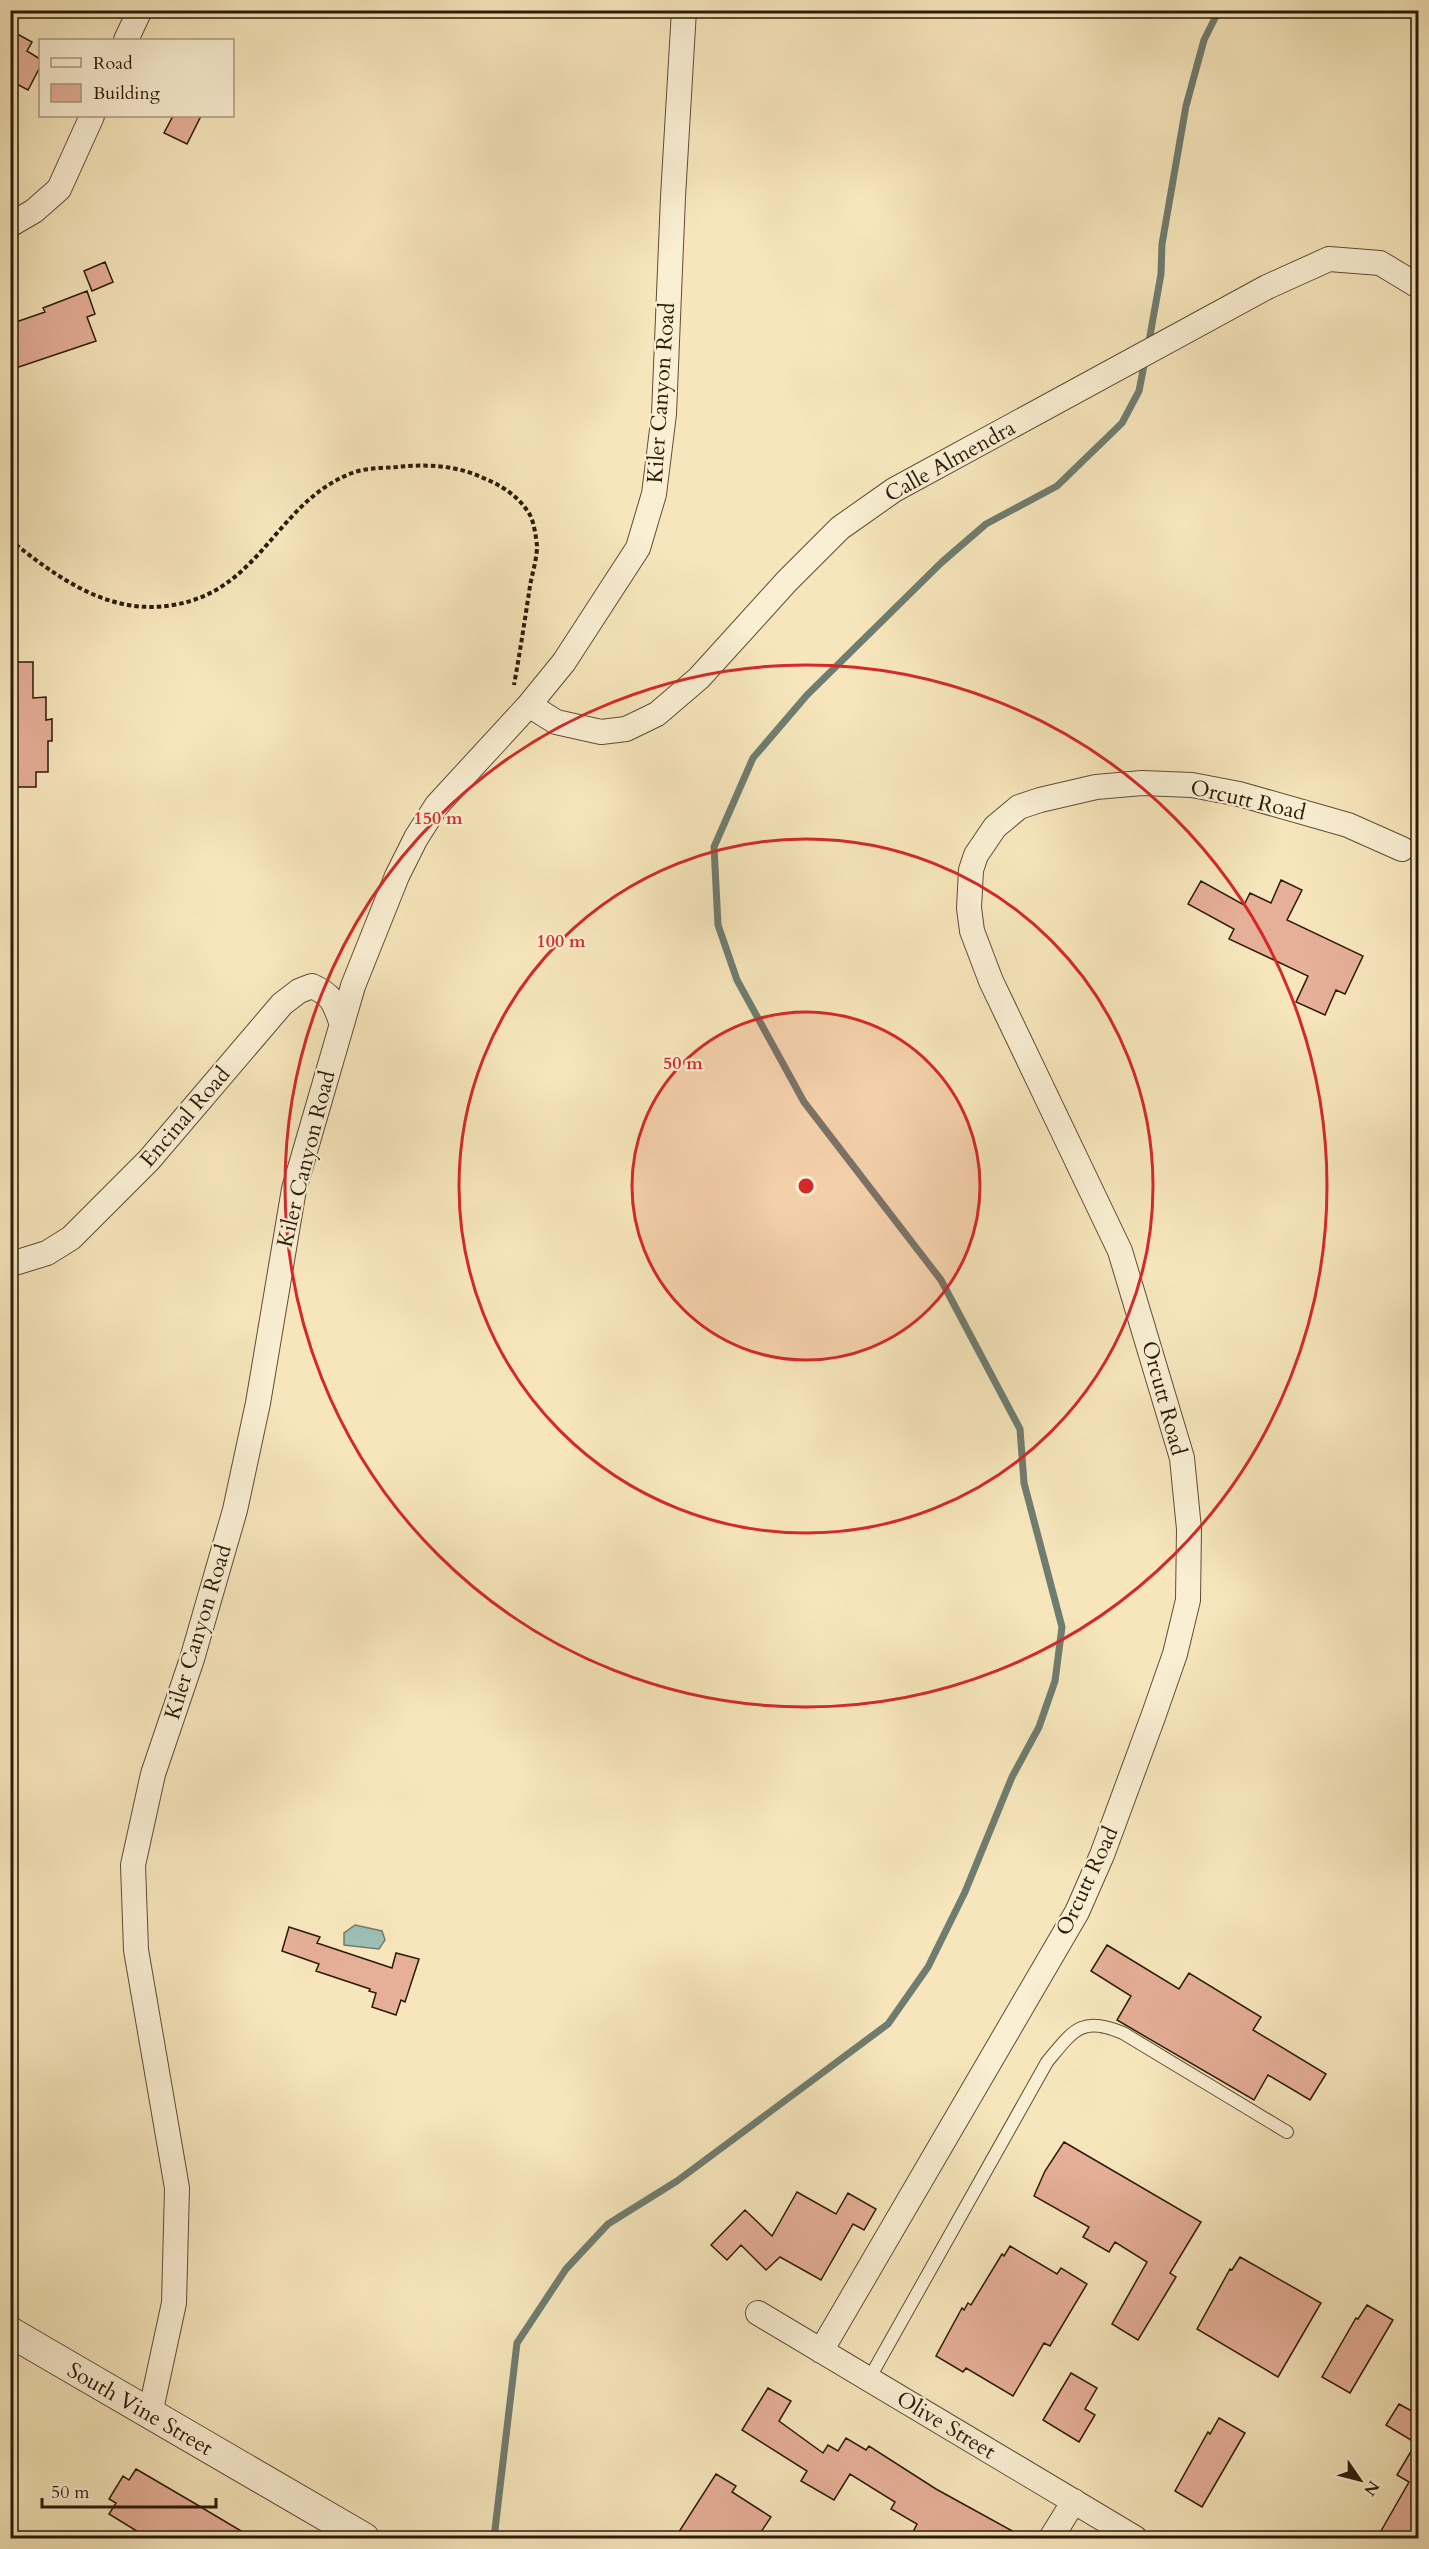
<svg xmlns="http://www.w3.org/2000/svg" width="1429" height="2549" font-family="Cardo,serif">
<rect width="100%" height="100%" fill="#f7e6bc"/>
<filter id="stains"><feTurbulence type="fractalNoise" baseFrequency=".00333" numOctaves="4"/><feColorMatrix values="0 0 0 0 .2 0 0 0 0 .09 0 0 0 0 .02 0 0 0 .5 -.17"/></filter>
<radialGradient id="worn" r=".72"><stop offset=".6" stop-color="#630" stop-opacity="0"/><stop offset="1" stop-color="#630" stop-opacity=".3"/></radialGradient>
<path fill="#9dbfb5" stroke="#6f7d70" stroke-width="1.5" d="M355 1925 382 1931 385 1940 379 1949 344 1945V1933Z"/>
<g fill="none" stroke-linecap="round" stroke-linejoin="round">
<path stroke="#6f7d70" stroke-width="7" d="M1148 347 1161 274 1162 244 1186 106 1204 40 1219 10
M494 2538 517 2343 566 2269 608 2224 677 2181 888 2024 928 1967 965 1892 1012 1777 1039 1727 1055 1681 1062 1627 1024 1483 1020 1429 941 1280 804 1102 737 980 718 925 714 847 753 758 807 695 942 562 986 524 1057 486 1122 423 1139 391 1145 360"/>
</g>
<path fill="#e6af98" stroke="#2b1a08" stroke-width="1.5" d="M10 30 32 42 27 51 40 59V67L28 90 11 81 10 82Z
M173 116H201L187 144 164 133Z
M105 262 113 282 92 291 84 271Z
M87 291 95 314 87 317 96 341 10 370V324L45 312 43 308Z
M10 662H33V698L46 697V720L52 719V741H48V772H36V787H10Z
M1281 880 1302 890 1287 920 1363 956 1345 994 1336 990 1325 1015 1296 1002 1308 976 1229 939 1234 929 1188 904 1201 881 1244 905 1250 893 1271 903Z
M289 1927 320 1937 317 1943 392 1968 396 1953 419 1959 405 2002 401 2000 396 2015 372 2007 376 1993 369 1991 370 1989 316 1971 319 1964 282 1951Z
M1107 1945 1179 1989 1189 1973 1261 2017 1253 2030 1326 2074 1310 2100 1268 2075 1254 2100 1117 2020 1131 1996 1091 1971Z
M1064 2142 1201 2222 1170 2273 1176 2277 1138 2340 1112 2324 1147 2262 1115 2242 1109 2252 1083 2237 1089 2227 1034 2196 1045 2171Z
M797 2192 836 2214 848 2193 876 2209 864 2230 853 2224 821 2280 780 2257 766 2270 741 2245 727 2260 711 2245 745 2210 772 2236Z
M1010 2246 1057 2274 1061 2268 1087 2284 1050 2346 1044 2343 1013 2396 966 2368 963 2372 936 2356 962 2308 964 2310 968 2303 971 2305 1002 2254 1004 2256Z
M1240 2257 1321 2303 1278 2377 1197 2329 1230 2269 1232 2270Z
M1367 2305 1393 2320 1350 2393 1322 2377 1356 2318 1358 2319Z
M1071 2373 1097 2388 1085 2409 1095 2415 1079 2442 1043 2420Z
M768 2388 791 2401 779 2421 823 2453 828 2445 838 2451 846 2438 866 2450 869 2446 936 2489 1025 2538H924L913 2532 917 2524 891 2509 895 2502 850 2474 834 2500 801 2481 807 2471 742 2430Z
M1399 2404 1419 2415V2528L1413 2538H1377L1409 2482 1397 2475 1416 2443 1386 2425Z
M1219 2418 1245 2433 1202 2507 1175 2491 1208 2432 1210 2434Z
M136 2469 189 2500 253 2538H148L109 2514 116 2503 109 2499 123 2476 129 2480Z
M716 2474 736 2486 732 2492 771 2517 757 2538H675Z"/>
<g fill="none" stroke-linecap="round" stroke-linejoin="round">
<defs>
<path id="service" d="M869 2379 1047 2062C1073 2031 1081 2015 1123 2033L1287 2132"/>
<path id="minor" d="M126 40 140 10
M10 225 34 211 59 189 92 116
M529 705 556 722 601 732 626 729 657 714 699 678 787 581 840 528 894 490 1267 287 1329 259 1380 263 1418 286
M10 1262H18L47 1253 71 1238 149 1160 282 1004 299 991 312 986C332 995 334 1002 341 1022
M758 2313 1135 2538
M821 2351 1077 1912 1102 1855 1153 1717 1175 1654 1188 1600 1189 1529 1182 1458 1120 1251 991 981 972 931 969 908 971 870 976 855 995 827 1019 807 1040 800 1096 787 1142 783 1192 785 1239 794 1348 825 1402 849
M150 2414 174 2303 177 2188 136 1950 133 1865 153 1774 192 1659 235 1510 258 1403 294 1189 353 986 397 876 416 838 437 805 529 705 564 662 638 548 654 494 664 414 673 197 684 10
M1051 2538 1074 2501"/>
<path id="tertiary" d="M10 2332 364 2538"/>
</defs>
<use href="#service" stroke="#5e4d35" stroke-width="14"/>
<use href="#minor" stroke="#5e4d35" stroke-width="26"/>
<use href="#tertiary" stroke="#5e4d35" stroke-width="32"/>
<path stroke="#2b1a08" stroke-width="4" stroke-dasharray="4.5 3" stroke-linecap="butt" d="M10 540C58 578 109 616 173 605 261 591 276 502 352 473 365 468 382 468 397 467 424 464 455 465 481 477 501 485 519 496 530 515 534 522 536 537 537 546 537 559 532 574 530 586 525 619 520 652 514 685"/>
<use href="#service" stroke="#faefd3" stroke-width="12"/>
<use href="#minor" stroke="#faefd3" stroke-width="24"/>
<use href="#tertiary" stroke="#faefd3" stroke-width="30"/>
</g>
<circle cx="806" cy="1186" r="174" fill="#d62828" fill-opacity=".12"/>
<g fill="none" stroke="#d62828" stroke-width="3">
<circle cx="806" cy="1186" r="174"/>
<circle cx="806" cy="1186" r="347"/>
<circle cx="806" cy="1186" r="521"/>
</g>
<g text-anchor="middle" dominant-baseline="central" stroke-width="4.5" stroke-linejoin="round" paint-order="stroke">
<g font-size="22" fill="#2b1a08" stroke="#faefd3">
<text transform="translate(661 393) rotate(-86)">Kiler Canyon Road</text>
<text transform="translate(950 461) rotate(-29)">Calle Almendra</text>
<text transform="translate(1248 800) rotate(13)">Orcutt Road</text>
<text transform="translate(185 1117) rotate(-49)">Encinal Road</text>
<text transform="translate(306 1159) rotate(-76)">Kiler Canyon Road</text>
<text transform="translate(1164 1398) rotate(75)">Orcutt Road</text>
<text transform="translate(198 1632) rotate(-73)">Kiler Canyon Road</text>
<text transform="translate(1087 1881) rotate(-65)">Orcutt Road</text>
<text transform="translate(140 2409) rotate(30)">South Vine Street</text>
<text transform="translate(946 2425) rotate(31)">Olive Street</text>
</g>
</g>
<circle cx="806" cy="1186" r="9" fill="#d62828" stroke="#faefd3" stroke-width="3"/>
<g font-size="18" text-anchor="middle" font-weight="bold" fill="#d62828" stroke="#faefd3" stroke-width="4.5" stroke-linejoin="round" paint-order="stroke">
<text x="438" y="824">150 m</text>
<text x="561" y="947">100 m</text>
<text x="683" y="1069">50 m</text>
</g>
<rect width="1429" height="2549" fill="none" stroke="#f7e6bc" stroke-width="36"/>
<rect x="12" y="12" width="1405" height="2525" fill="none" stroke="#2b1a08" stroke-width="3"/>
<rect x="18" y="18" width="1393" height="2513" fill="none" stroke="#2b1a08" stroke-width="1.5"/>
<rect x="39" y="39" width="195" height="78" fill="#faefd3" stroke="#a79a82" stroke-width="1.5"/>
<rect x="51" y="58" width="30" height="9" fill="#faefd3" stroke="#a79a82" stroke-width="1.5"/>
<text x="93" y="69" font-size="18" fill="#2b1a08">Road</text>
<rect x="51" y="84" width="30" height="18" fill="#e6af98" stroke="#a79a82" stroke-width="1.5"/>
<text x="93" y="99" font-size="18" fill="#2b1a08">Building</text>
<g transform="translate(1360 2480) rotate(125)" stroke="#faefd3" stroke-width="4.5" paint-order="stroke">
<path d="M0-4.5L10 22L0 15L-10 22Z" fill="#2b1a08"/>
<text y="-9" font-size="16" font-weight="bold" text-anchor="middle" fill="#2b1a08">N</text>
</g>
<path d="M42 2498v9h174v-9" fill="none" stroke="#2b1a08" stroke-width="3"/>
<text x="51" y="2498" font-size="18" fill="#2b1a08" stroke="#faefd3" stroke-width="4.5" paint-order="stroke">50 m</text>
<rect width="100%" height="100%" filter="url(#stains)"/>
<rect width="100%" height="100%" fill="url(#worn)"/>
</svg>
